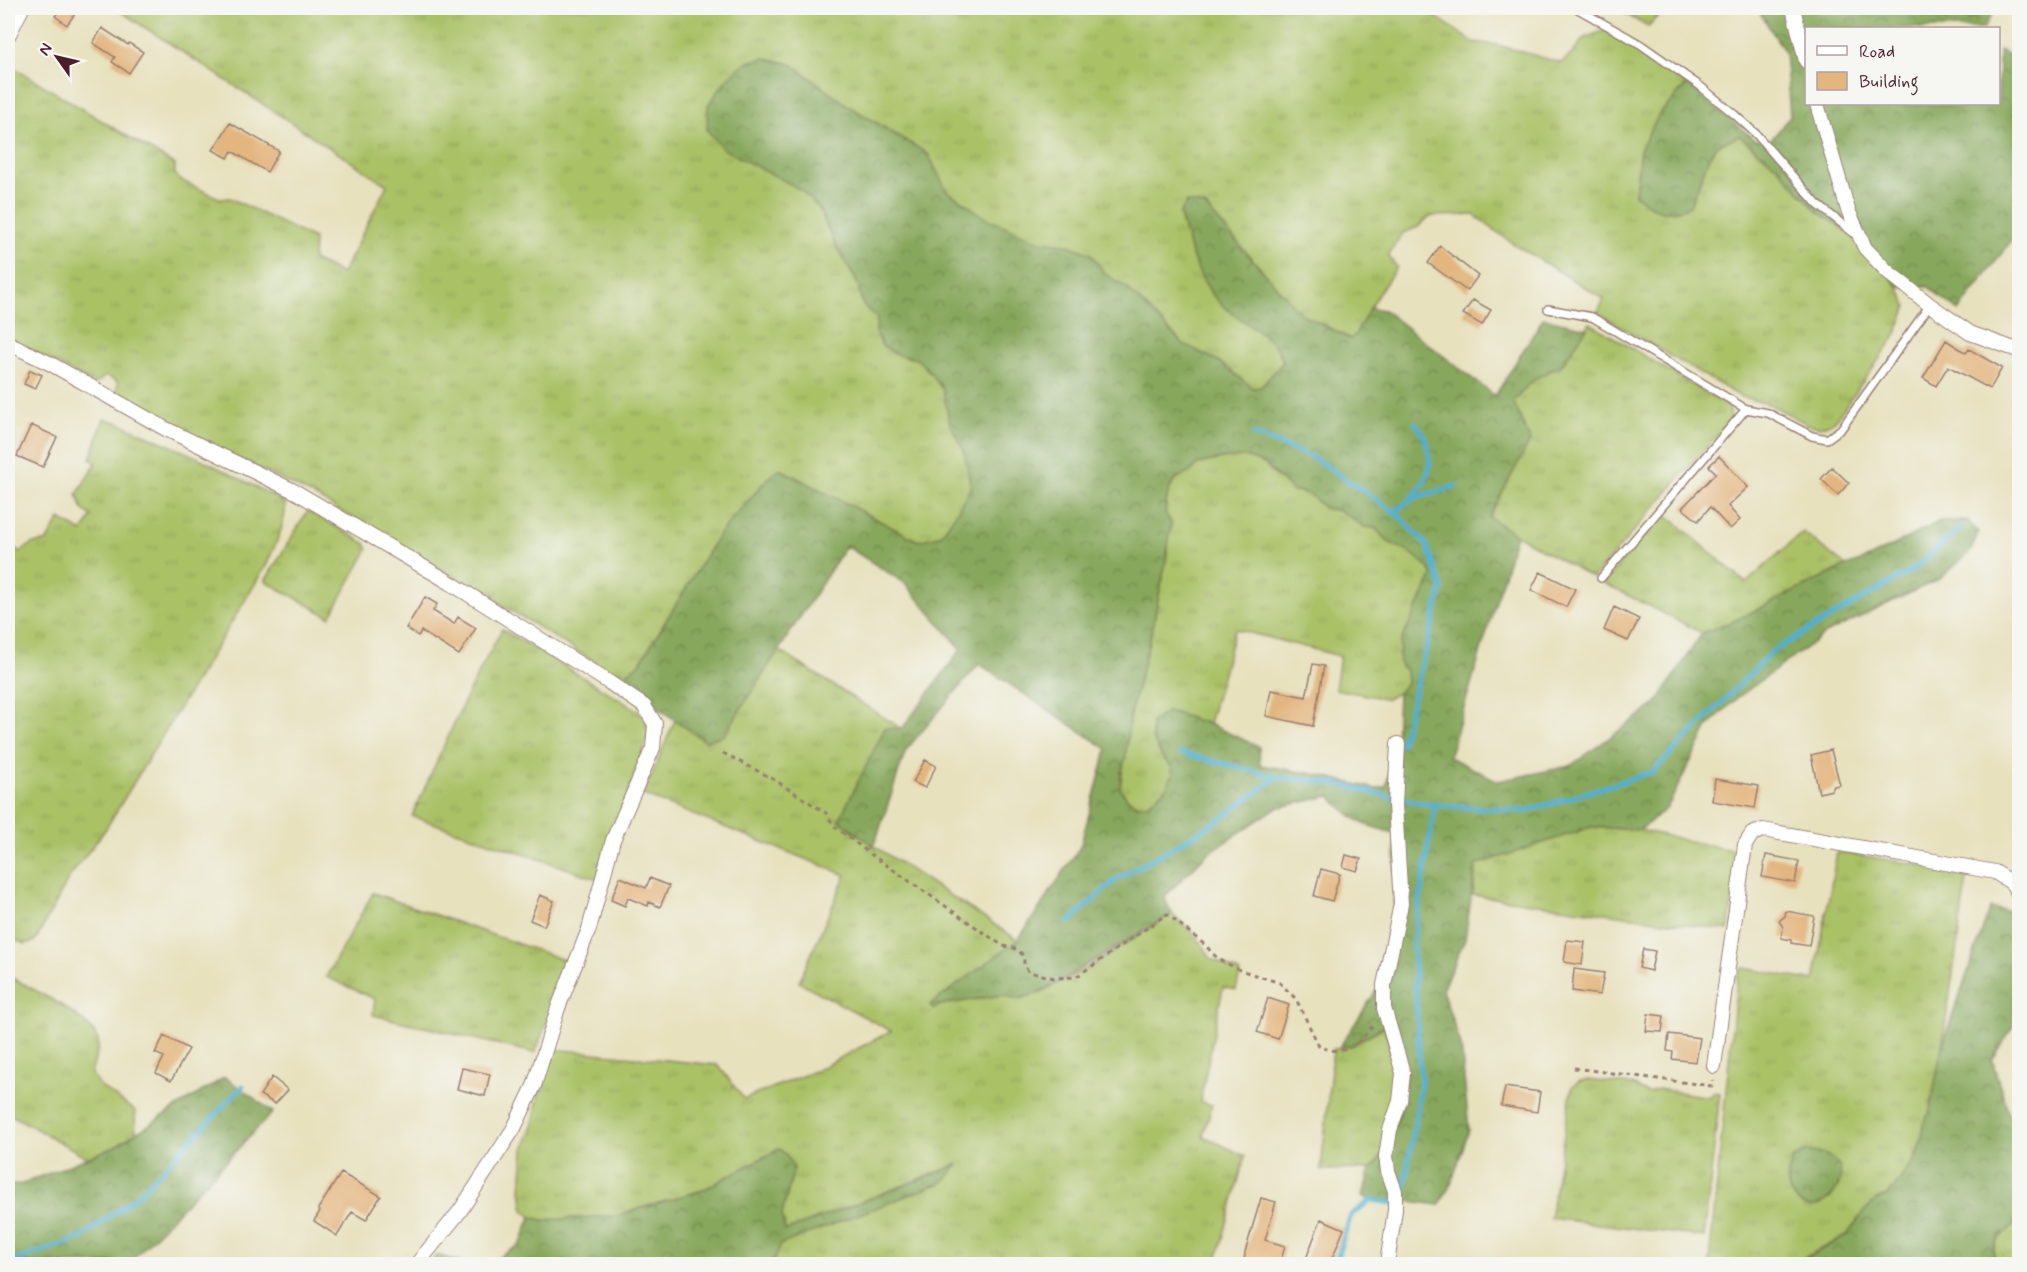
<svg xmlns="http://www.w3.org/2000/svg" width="2027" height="1272" font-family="Mynerve,sans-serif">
<defs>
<pattern id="grass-tufts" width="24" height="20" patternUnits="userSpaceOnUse" patternTransform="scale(1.5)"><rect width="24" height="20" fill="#aac166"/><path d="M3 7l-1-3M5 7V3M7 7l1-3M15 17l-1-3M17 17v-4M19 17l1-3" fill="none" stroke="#94a559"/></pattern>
<pattern id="forest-crowns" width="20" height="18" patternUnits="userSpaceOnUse" patternTransform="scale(1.5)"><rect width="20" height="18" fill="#87a75b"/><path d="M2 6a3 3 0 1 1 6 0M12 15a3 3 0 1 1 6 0" fill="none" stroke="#70874b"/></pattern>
</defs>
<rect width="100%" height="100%" fill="#f6f6f2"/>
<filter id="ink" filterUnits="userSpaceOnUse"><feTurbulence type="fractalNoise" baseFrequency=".0167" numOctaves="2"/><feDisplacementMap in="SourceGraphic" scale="12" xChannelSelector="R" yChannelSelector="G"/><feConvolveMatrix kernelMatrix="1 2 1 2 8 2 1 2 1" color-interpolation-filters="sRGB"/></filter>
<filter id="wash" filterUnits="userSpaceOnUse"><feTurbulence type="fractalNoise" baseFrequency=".008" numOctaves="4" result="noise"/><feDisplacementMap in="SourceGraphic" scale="24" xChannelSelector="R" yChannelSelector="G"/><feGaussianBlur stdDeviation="1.35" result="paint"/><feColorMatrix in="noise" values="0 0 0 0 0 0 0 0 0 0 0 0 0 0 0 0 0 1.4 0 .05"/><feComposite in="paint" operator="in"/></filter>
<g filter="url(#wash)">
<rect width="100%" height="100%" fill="#e7e1be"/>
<path fill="url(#grass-tufts)" stroke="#7a7048" stroke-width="1.5" fill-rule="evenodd" d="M115 8H1423L1473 42 1498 45 1561 63 1573 53 1584 38 1605 30 1687 84 1659 115 1640 150 1635 194C1657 212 1663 216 1690 206L1710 155 1717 145 1739 136 1778 167 1815 209 1855 238 1899 287 1907 306 1895 337 1835 421 1820 427 1809 425 1769 404 1741 397 1597 313 1604 299 1512 243 1474 215 1430 216 1418 227 1403 233 1390 252 1389 257 1397 267 1379 293 1355 335 1351 339 1300 313 1205 206 1187 202 1180 214C1189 247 1197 281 1223 306 1241 322 1278 336 1283 362L1261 387 1253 388 1218 361 1183 344 1126 288 1105 274 1091 254 1066 244 1038 241 986 218 946 190 928 154 850 107 791 64 764 58 745 63 726 80 778 176 800 189 819 208 835 244 857 282 863 305 877 318 876 332 898 355 917 358 929 371 943 390 950 423 964 450 971 487 955 515 940 536 918 541 780 469 769 477 720 533 640 663 627 673 611 672 494 600V594L490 591H486L458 579 311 494 148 415 116 396 118 382 106 376 95 384 8 338V64L175 165V174L180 180 221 199 230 198 314 239 313 260 342 274 387 185Z
M1618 8H1665L1648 27 1624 13Z
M1590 323 1730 408 1731 419 1593 578 1516 535 1489 517 1530 441 1513 401 1536 378 1562 365Z
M104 419 117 422 203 460 285 502C287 523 274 547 266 566L105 830 70 876 37 938 33 942 25 944 8 937V546L21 552 33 543 46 542 60 519 82 532 92 516 83 510 77 494 96 463 90 459Z
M1246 457 1265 464 1276 477 1299 491 1315 497 1324 508 1341 511 1364 527 1375 528 1387 541 1414 555 1431 570 1432 577 1404 635 1407 683 1398 693 1387 699 1335 689 1340 656 1235 629 1209 724 1168 711 1163 758 1172 766 1173 774 1166 788 1148 804 1137 805 1127 799 1120 788 1130 715 1151 634 1166 561 1171 523C1171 522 1166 515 1166 515 1164 505 1169 483 1178 478 1188 472 1190 475 1197 464L1227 458Z
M307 512H310L365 543 368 549 330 617 265 581Z
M1665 513 1746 583 1803 532 1846 566 1736 620 1702 633 1603 583Z
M502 629 634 708 645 717 649 734 598 879 412 816 467 695Z
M778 650 902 729 839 820 874 846 1018 940 930 1005 934 1008 940 1005 1002 995 1017 999 1039 993 1086 969 1172 914C1186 927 1203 939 1210 958L1240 973 1236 990 1223 987 1200 1102 1212 1105 1203 1136 1245 1156 1216 1264H772L781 1244 943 1182 956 1165 785 1231 782 1214 794 1168 779 1149 703 1190 614 1216 542 1220 531 1217 524 1210 521 1191 524 1149 533 1125 538 1096 553 1049 718 1065 744 1099 817 1070 891 1031 799 982 846 875 643 795 675 720 705 741 724 735Z
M1591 827 1640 830 1740 852 1728 930 1473 895 1476 865Z
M1837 852 1968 872 1942 1046 1929 1116 1924 1124 1921 1142 1912 1164 1894 1188 1887 1195 1879 1198 1847 1235 1792 1264H1709L1737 979 1739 971 1744 968 1814 981ZM1807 1151 1840 1172 1839 1184 1830 1199 1798 1157Z
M373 893 570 962 535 1053 373 1015 375 999 326 977Z
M8 976C29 987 92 1017 98 1041 100 1049 93 1064 91 1073L100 1086 135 1111 136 1133 114 1147 88 1158 8 1113Z
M1385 1026 1408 1075C1401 1101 1391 1153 1370 1169L1321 1170 1333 1049 1352 1045Z
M1588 1080 1632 1085 1648 1093 1658 1089 1711 1097 1713 1092 1720 1093 1704 1237 1550 1218 1572 1087 1580 1081Z
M2019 1223V1264H1995C1989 1242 2002 1233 2019 1223Z"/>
<path fill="url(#forest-crowns)" stroke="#686343" stroke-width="1.5" fill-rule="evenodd" d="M1757 8 1995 9 1984 28H1806V104H1998L1999 50 2019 60V230L1959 311 1927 286 1899 287 1855 238 1815 209 1778 167 1740 136 1716 145 1710 155 1690 206C1663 216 1657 212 1635 194L1640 150 1659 115 1687 84 1755 140H1771L1790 116 1785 52Z
M764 58 791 64 850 107 928 154 946 190 986 218 1038 241 1066 244 1091 254 1105 274 1126 287 1183 344 1218 361 1253 388 1261 387 1283 362C1278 336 1240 322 1223 306 1197 281 1189 247 1180 214L1187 202 1205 206 1300 313 1350 339 1355 335 1370 308 1384 310 1495 396 1543 318 1587 328 1562 365 1536 378 1513 401 1530 441 1489 517 1516 535 1449 757 1498 781 1570 766 1656 704 1702 633 1736 620 1846 566 1869 558 1940 521H1967L1979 532 1970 552 1941 578 1825 634 1737 698 1709 725 1667 808 1640 830 1591 827 1476 865 1465 939 1442 990 1461 1045 1469 1130 1450 1187 1439 1205 1409 1201 1371 1200 1363 1196 1370 1169 1375 1165 1386 1149 1405 1100 1384 1026 1352 1045 1339 1048 1395 962V833C1361 825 1355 822 1330 796L1276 808 1206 855 1164 897 1172 914 1048 988 1039 993 1018 999 1002 995 940 1005 934 1009 930 1005 1018 940 1080 847 1107 749 979 664 906 750 874 846 839 820 885 728 902 729 961 649 905 583 846 546 724 735 705 741 624 684 627 673 640 663 720 533 769 477 780 469 918 541 940 536 955 515 971 487 964 450 950 424 943 390 929 371 917 359 898 355 882 346 876 332 877 318 863 305 857 282 835 244 819 208 800 189 723 149 707 130 708 105 726 80 745 63ZM1246 457 1265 464 1292 491C1306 491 1315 498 1324 508L1341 511 1364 527 1375 528 1387 541 1414 555 1431 570 1432 577 1401 641 1399 656 1401 667 1406 671 1407 683 1398 693 1396 744 1386 786 1376 789 1319 775 1260 765 1259 747 1209 724 1168 711 1152 722V738L1163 758 1171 766 1173 774 1166 788 1148 804 1137 805 1127 799 1120 788 1121 774 1125 760 1130 715 1151 634 1166 561 1171 523C1171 522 1166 515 1166 514 1164 505 1169 483 1178 478 1188 472 1190 475 1197 464L1227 458Z
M1990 908 2019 913V948L2017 951 2013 1026 1992 1060 2012 1124 2019 1137V1223C2002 1233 1989 1242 1995 1264H1800L1798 1263 1847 1235 1864 1211 1879 1198 1887 1195 1894 1188 1916 1157 1921 1142 1926 1116 1929 1115 1942 1046Z
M225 1077 273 1112 128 1264H8V1185L22 1184 114 1147Z
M779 1149 786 1154 794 1168 782 1214 785 1231 958 1165 943 1182 781 1244 772 1264H487L520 1245 531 1217 542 1220 614 1216 703 1190Z
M1807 1151C1815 1153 1826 1153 1833 1159 1858 1177 1815 1230 1792 1195 1784 1183 1788 1172 1792 1160Z
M437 1255 468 1264H429Z"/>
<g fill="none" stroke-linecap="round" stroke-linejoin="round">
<path stroke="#51b0d0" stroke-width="5" d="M1253 434 1314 458 1395 512 1427 545 1442 588 1401 744
M1412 499 1456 486
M1395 512C1416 496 1436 476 1428 448 1425 437 1423 431 1415 423
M1181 753 1277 777
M1435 805 1527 811 1653 772 1773 651 1914 569 1962 527
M1068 923 1114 881 1213 824 1277 777 1334 783 1395 798
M8 1263 81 1238 138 1195 243 1086
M1335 1264 1351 1215 1371 1200 1394 1203 1404 1190 1421 1084 1413 943 1435 805 1397 798"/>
</g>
<g id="blocks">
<path fill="#e3b67f" d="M62 8H79L67 25 55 16Z
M102 28 128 45 129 43 143 52 129 73 112 62 115 57 93 43Z
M230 123 279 151 267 172 232 151 228 158 213 150Z
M1440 246 1478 276 1467 291 1428 263Z
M1473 300 1491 310 1482 325 1463 314Z
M1946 340 1966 353 1969 349 2002 368 1990 389 1948 366 1936 386 1923 378Z
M30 370 42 375 35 389 24 384Z
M31 425 57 437 43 467 17 456Z
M1719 456 1748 487 1728 506 1740 520 1730 529 1710 507 1698 521 1682 508 1716 473 1709 466Z
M1832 467 1849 483 1838 495 1821 479Z
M1540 572 1575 589 1566 607 1531 590Z
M425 597 437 604 433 611 454 624 458 617 476 628 459 655 421 631 418 636 406 628Z
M1614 607 1639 619 1628 641 1604 630Z
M1313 664 1324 666 1313 726 1266 716 1271 690 1306 697Z
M1831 750 1840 785 1834 786 1832 790 1819 793 1811 755Z
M925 760 936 766 925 788 913 782Z
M1715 779 1759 786 1755 808 1712 801Z
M1346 855 1361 859 1357 871 1343 867Z
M1766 855 1799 861 1795 883 1762 877Z
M1321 869 1340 874 1332 901 1314 896Z
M620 877 646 888 650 878 669 886 660 907 649 902 648 906 628 898 625 906 611 900Z
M540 895 554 901 544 926 530 920Z
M1786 911 1814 916 1809 946 1791 943V940L1781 938 1783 927 1779 921 1785 916Z
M1567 940 1585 942 1582 965 1564 962Z
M1643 949 1655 951 1651 971 1639 968Z
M1574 969 1604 973 1600 995 1572 991Z
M1268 998 1289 1005 1278 1039 1257 1032Z
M1648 1014 1664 1016 1662 1032 1646 1031Z
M1669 1034 1700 1038 1696 1062 1672 1059 1673 1052 1667 1051Z
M164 1036 189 1049 171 1081 156 1073 164 1057 155 1053Z
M462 1068 490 1074 485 1096 457 1089Z
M272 1077 288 1090 275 1104 260 1095Z
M1505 1087 1540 1092 1537 1112 1501 1106Z
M341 1173 381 1196 366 1220 352 1212 337 1236 314 1221 320 1211 318 1209Z
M1261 1198 1276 1202 1265 1240 1285 1246 1280 1264H1244L1245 1252Z
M1321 1219 1344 1229 1330 1264H1304Z"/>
</g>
</g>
<g filter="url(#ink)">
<use href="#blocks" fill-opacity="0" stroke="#988074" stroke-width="1.5"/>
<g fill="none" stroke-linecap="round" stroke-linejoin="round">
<defs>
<path id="service" d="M1576 8 1640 44 1700 86 1734 114 1756 134 1817 204 1856 235
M1548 309 1592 317 1746 409
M1601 578 1746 409 1768 413 1812 436 1827 439 1841 429 1930 305"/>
<path id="minor" d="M1793 8 1806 61
M8 36 22 8
M1817 104 1848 210 1865 248 1887 271 1930 305 1970 333 2020 351
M8 343 51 364 164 428 296 492 449 582 610 683 644 706 655 724 653 748 613 840 589 929 558 1008 534 1086 514 1128 460 1211 417 1264
M1714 1066 1745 845 1752 834 1763 830 1995 872 2012 883 2020 896
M1387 1264 1395 1210V1191L1388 1171 1386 1156 1390 1130 1400 1101 1403 1073 1384 1008V985L1401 904 1395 805 1398 744"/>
</defs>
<use href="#service" stroke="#988074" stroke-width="10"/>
<use href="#minor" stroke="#988074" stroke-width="16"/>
<path stroke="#988074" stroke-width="3" stroke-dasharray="4.5 4.5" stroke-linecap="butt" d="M723 753 773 779 826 813 834 826 869 853 1003 946 1014 948 1021 953 1024 958V966L1029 972 1054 978 1076 977 1167 914 1205 945 1218 959 1240 970 1280 983 1296 999 1319 1046C1342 1058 1360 1044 1373 1025
M1574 1068 1712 1086 1713 1080"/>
<use href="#service" stroke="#fff" stroke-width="7"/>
<use href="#minor" stroke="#fff" stroke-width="14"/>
</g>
</g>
<rect width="2027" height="1272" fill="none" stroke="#f6f6f2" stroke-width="30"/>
<rect x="1805" y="27" width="195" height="78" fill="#f6f6f2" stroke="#b1a0a2" stroke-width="1.5"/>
<rect x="1817" y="46" width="30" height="9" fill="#ffffff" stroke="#b1a0a2" stroke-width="1.5"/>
<text x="1859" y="57" font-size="18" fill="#4a1f2b">Road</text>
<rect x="1817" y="72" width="30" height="18" fill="#e3b67f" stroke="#b1a0a2" stroke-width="1.5"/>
<text x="1859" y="87" font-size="18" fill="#4a1f2b">Building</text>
<g transform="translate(57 57) rotate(304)" stroke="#f6f6f2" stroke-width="4.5" paint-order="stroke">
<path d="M0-4.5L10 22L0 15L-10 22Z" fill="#4a1f2b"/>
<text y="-9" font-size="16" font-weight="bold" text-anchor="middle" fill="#4a1f2b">N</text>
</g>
</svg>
